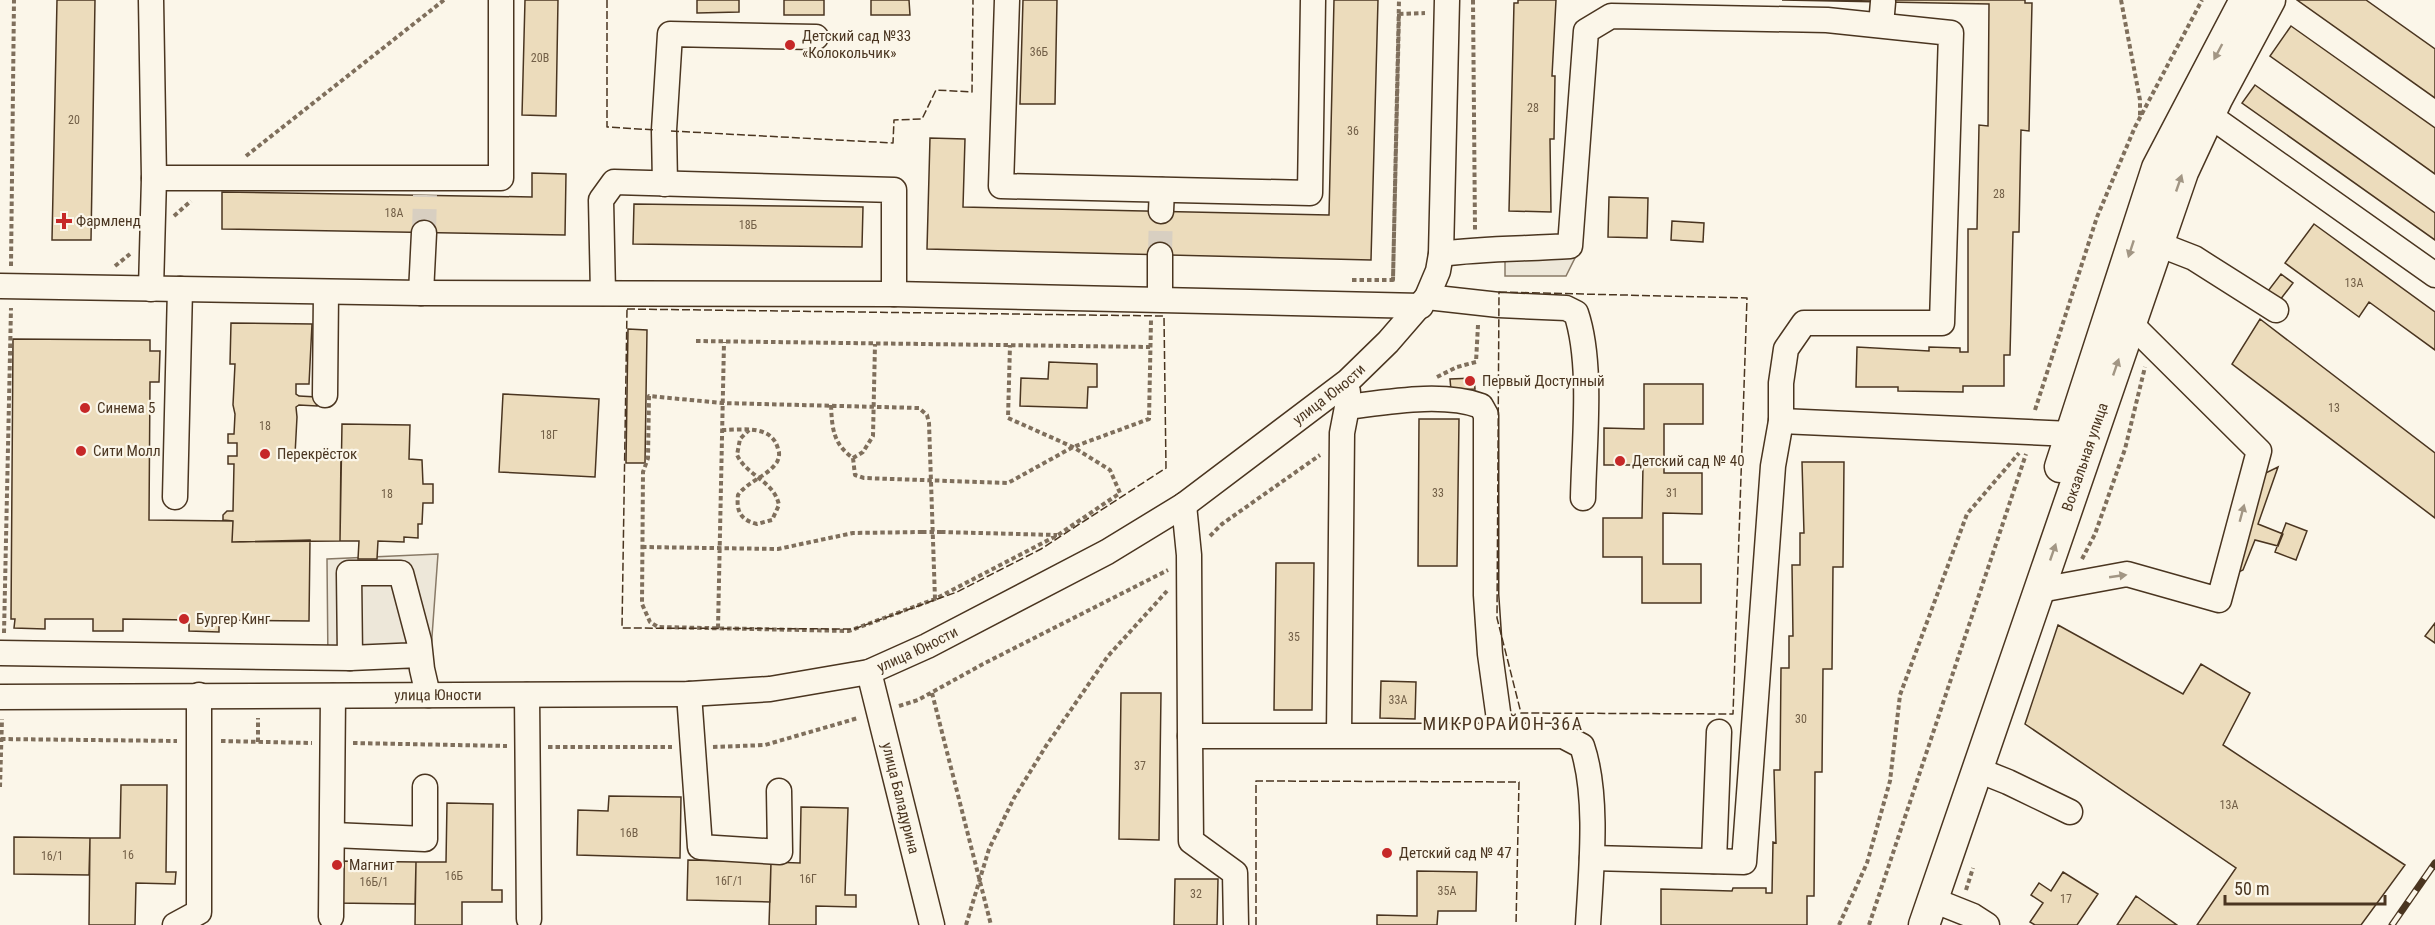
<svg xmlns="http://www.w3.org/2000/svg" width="2435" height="925" font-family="'Roboto Condensed',sans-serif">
<rect width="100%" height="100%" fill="#fbf6e9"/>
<path fill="#ede7d9" stroke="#887966" stroke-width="1.5" d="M1582 244 1566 276H1505V250Z
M438 554 430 664H328L327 559Z"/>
<path fill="#ecdcbc" stroke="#4a3520" stroke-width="1.5" d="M57 0H95L91 240H52Z
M525 0H558L556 116 522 115Z
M697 0H739V12L697 13Z
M784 0H824V15H784Z
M871 0H909L910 15H871Z
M1023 0H1057L1055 104H1020Z
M1334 0H1378L1371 260 927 249 930 138 965 139 963 207 1329 215Z
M1518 0H1556L1552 76H1555L1554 139H1550L1551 212 1509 211 1514 3H1518Z
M1782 0H2025V3H2032L2029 131 2021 130 2019 232H2013L2010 355H2004V386H1963V392L1898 391V387H1856L1857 347 1929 351V347L1960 348V352H1968V229H1977L1979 125 1988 126 1989 4Z
M2297 0H2366L2435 49V98Z
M2291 26 2435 128V174L2270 56Z
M2255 85 2435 213V240L2242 103Z
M532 173 566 174 565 235 222 229V192L532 197Z
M1609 197 1648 198 1647 238 1608 237Z
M634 204 863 207 862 247 633 244Z
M1672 221 1704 223 1703 242 1671 240Z
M2314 224 2435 312V350L2369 302 2359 317 2285 263Z
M2281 274 2293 283 2280 300 2268 291Z
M2260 319 2435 453V518L2232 364Z
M231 323 312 324 309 384H296V394L299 396 317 397V406L299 405 296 407 297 417 295 455H332V451L341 452 340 541 232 542 233 521 223 520V515L227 511H233L234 464H228V456H237V443H228V434H234L235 414 233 405 235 364H230Z
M628 329 647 330 645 463H626Z
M13 339 150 340V351H160L159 382H150L149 520 233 521 232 542 310 540 309 621 219 620V632L189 631V620L123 619V631H93V619H45V629L14 628 15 619H11Z
M1049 362 1097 364V387H1088L1087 408 1020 406 1021 378 1048 379Z
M1474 378 1475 389 1451 390 1450 379Z
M1644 384H1703V424H1664V473H1702V514L1663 513V564H1701V603H1642V557H1603V518H1642L1643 465H1604V428L1644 429Z
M503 394 599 399 595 477 499 472Z
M1419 419H1459L1457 566H1418Z
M342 424 410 425 409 459 422 460 423 484H433V503H423L422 524H418V538L404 537V542L378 541 377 559H358L359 541H340Z
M1802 462H1844L1843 567H1833L1832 669H1823L1822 772H1815L1814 896H1807V925H1661V889L1732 891 1733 888H1766V893H1772L1773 842 1776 843 1774 770H1780L1781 668H1789V636H1793L1792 565H1800V533H1804Z
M2278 467 2258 524 2283 534 2278 546 2255 540 2243 570 2212 584 2245 483Z
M2286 523 2307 531 2296 560 2275 552Z
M1276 563H1314L1312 710H1274Z
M2435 623V643L2425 636Z
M2058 625 2183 694 2201 664 2250 693 2223 745 2405 865 2361 925H2197L2236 868 2025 724Z
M1381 681 1416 682 1415 719 1380 718Z
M1121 693H1161L1159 840 1119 839Z
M121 785H167L166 872H176L175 884 136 883 135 925H89L90 838H120Z
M609 796 681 797 680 858 577 855 578 810 608 811Z
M447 803 493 804 492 890H502V902H462V925H415L416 862H446Z
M801 807 848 808 845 895H856V907L816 906V925H769L771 862 800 863Z
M14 837 90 838 89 875 14 874Z
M688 860 771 862 770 902 687 900Z
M333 861 416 862 415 904 332 903Z
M1417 871 1477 872 1476 911H1438L1437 925H1377V915L1417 916Z
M2063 872 2098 894 2077 925H2035L2030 922 2043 903 2031 895 2039 883 2051 891Z
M1175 879H1218L1217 925H1174Z
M2136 896 2177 925H2117Z"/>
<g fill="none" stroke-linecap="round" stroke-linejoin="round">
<path stroke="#d8cfc1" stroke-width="24" stroke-dasharray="24 12" stroke-linecap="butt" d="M424 233 425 195
M1160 255 1161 211"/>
<defs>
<g id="minor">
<path d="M1007 0 1001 186 1310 193 1313 0"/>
<path d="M1881 25 1883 2"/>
<path d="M2209 115 2435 275"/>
<path d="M154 178H501V0"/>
<path d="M665 184 664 130 670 34 816 37"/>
<path d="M1161 211 1162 190"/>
<path d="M2158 244 2194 258 2276 310"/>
<path d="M1441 254C1483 248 1527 249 1570 246L1586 31 1611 16 1827 20 1951 33 1942 323H1804L1786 349 1781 383V421L1773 466 1744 862 1592 858"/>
<path d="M1160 255V299"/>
<path d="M0 286 421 293 894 294 1421 306"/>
<path d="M151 289 154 178 151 0"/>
<path d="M421 293 424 233"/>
<path d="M603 293 601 200 614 182 894 190V294"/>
<path d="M1427 297 1499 305 1566 308 1576 313C1593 363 1584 443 1583 498"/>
<path d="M325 395 326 292"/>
<path d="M1347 407C1388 402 1442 392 1481 406L1486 415V595L1490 654 1501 734"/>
<path d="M1781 421 2071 434 2087 437"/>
<path d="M175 497 180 289"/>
<path d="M1184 505 1189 555 1190 736H1563L1582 746C1599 796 1591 872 1588 925"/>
<path d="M2040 590 2127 574 2219 600 2259 451 2131 324"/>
<path d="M0 653 350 658"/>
<path d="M420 655 350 658 349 573H401L419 641 422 669 428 695"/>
<path id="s1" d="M869 672 932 925"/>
<path d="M689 694 700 847 780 852 779 791"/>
<path d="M527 695 529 919"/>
<path id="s2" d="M0 697 689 694 770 689 869 672 927 646 1107 552 1184 505 1348 381 1388 342 1427 297 1438 271 1441 254 1447 0"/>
<path d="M1339 735 1342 433 1347 407 1348 392"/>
<path d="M1190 736 1191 841 1235 873 1236 925"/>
<path d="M1978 770 2008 782 2070 812"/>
<path d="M333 835 425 839V787"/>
<path d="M1714 861 1719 732"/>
<path d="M1933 900 1973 916 1987 925"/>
<path d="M331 917 333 696"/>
<path d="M175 925 199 912V695"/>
</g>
<g id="major">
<path d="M2060 467 2157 168 2245 0"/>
<path id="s3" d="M1924 925 2183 172 2217 99 2270 0"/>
</g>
</defs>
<use href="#minor" stroke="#4a3520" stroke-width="27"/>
<use href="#major" stroke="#4a3520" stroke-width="33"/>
<path stroke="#7f6f5c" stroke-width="4" stroke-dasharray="4.5 3" stroke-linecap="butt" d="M1473 0 1475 230
M2121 0 2140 100V117
M1399 14 1393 280 1399 0
M1399 14 1425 13
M246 156 444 0
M174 216 191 201
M11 266 14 0
M115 266 130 254
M1352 280H1393
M696 341 1150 347
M1437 377 1457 367 1476 362 1478 325
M831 405C832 428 833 444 853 458L863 452 873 436 875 344
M2035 410 2097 217 2135 127 2202 0
M722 430C742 430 772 424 778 449 780 453 779 458 777 462 768 476 748 481 738 495 736 512 741 520 757 524L772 520 779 505C774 481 747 476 737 455L740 439 749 430
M853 458 855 475 864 478 1008 483 1073 447 1149 419 1151 320
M941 532 1057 535
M1210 536 1222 524 1320 455
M642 547 778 549 853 533 922 532
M2082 559 2095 534 2125 449 2145 367
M935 599 929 423 927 415 919 408 722 403 649 396 648 458 643 472 642 604 650 622 658 627 849 631 935 599 1058 535 1120 493 1110 470 1073 447 1008 418 1010 345
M718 628 724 342
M4 633 11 308
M932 693 991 925
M899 706 918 700 983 664 1168 570
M1 739 177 741
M221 741 312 743
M258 742V718
M353 743 507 746
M548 747H672
M713 747 765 745 858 718
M0 787 2 719
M1966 890 1973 868
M966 925 989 849 1014 798 1046 746 1108 656 1167 591
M1839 925 1867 863 1890 781 1900 695 1967 514 2019 453
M1869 925 2026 454"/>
<use href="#minor" stroke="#fbf6e9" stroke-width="24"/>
<use href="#major" stroke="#fbf6e9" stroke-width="30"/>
<defs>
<path id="rail" d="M2392 925 2435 863"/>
</defs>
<use href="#rail" stroke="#4a3520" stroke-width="7"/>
<use href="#rail" stroke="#fbf6e9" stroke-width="4.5" stroke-dasharray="14" stroke-linecap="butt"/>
<path stroke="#7f6f5c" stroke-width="4" stroke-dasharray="4.5 3" stroke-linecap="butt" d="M922 532H941"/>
<path stroke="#4a3520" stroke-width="1.5" stroke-dasharray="8 3" stroke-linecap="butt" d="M607 0V127L656 130
M671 131 893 143 894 120 922 119 936 90 972 92 973 0
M1499 292 1747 298 1733 714 1521 713 1497 618Z
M627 309 1164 316 1166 468 1041 549 957 592 854 629 622 628Z
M1256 925V781L1519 782 1516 925"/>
</g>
<defs><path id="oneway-solid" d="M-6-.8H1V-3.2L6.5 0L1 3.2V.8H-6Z" transform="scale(1.5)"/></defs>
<g fill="#a29684">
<use href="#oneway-solid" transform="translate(2218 52) rotate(118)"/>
<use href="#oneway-solid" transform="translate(2179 183) rotate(-71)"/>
<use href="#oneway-solid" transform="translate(2131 249) rotate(108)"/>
<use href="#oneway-solid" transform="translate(2116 367) rotate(-71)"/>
<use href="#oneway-solid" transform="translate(2242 513) rotate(-75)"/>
<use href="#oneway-solid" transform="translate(2053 552) rotate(-71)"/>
<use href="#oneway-solid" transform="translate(2118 576) rotate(-8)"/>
</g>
<g fill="#c62828" stroke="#fbf6e9" stroke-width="2">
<circle cx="790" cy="45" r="6"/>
<path d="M61 212h6v6h6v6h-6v6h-6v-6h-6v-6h6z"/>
<circle cx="1470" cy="381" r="6"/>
<circle cx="85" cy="408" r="6"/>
<circle cx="81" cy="451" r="6"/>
<circle cx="265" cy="454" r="6"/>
<circle cx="1620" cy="461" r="6"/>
<circle cx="184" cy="619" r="6"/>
<circle cx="1387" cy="853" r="6"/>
<circle cx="337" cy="865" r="6"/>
</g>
<g text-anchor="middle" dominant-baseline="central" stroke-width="4.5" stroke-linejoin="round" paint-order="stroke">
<g font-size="12" fill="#725f47">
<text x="1039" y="52">36Б</text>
<text x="540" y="58">20В</text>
<text x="1533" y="108">28</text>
<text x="74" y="120">20</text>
<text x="1353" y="131">36</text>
<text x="1999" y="194">28</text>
<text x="394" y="213">18А</text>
<text x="748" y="225">18Б</text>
<text x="2354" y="283">13А</text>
<text x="2334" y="408">13</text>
<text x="265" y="426">18</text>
<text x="549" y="435">18Г</text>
<text x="1438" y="493">33</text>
<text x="1672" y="493">31</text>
<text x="387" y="494">18</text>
<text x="1294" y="637">35</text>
<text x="1398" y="700">33А</text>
<text x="1801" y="719">30</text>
<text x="1140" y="766">37</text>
<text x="2229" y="805">13А</text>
<text x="629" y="833">16В</text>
<text x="128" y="855">16</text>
<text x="52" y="856">16/1</text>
<text x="454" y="876">16Б</text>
<text x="808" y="879">16Г</text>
<text x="729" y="881">16Г/1</text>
<text x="374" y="882">16Б/1</text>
<text x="1447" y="891">35А</text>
<text x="1196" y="894">32</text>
<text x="2066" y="899">17</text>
</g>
<g font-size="15" fill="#4a3520" stroke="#fbf6e9" text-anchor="start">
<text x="802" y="36">Детский сад №33<tspan x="802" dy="17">«Колокольчик»</tspan></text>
<text x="76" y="221">Фармленд</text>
<text x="1482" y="381">Первый Доступный</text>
<text x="97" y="408">Синема 5</text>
<text x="93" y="451">Сити Молл</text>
<text x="277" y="454">Перекрёсток</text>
<text x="1632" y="461">Детский сад № 40</text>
<text x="196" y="619">Бургер Кинг</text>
<text x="1399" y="853">Детский сад № 47</text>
<text x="349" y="865">Магнит</text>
</g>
<g font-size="15" fill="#4a3520" stroke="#fbf6e9">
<text stroke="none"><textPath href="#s2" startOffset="1410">улица Юности</textPath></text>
<text stroke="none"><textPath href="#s3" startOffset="495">Вокзальная улица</textPath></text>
<text stroke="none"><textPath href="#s2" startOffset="924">улица Юности</textPath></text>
<text stroke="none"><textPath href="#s2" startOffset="438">улица Юности</textPath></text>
<text stroke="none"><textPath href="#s1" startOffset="130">улица Баладурина</textPath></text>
</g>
<g font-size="18" letter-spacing="1.5" fill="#4a3520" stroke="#fbf6e9">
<text x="1503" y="723">МИКРОРАЙОН 36А</text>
</g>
</g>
<path d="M2225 895v9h160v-9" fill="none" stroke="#4a3520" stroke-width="3"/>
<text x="2234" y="895" font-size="18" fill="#4a3520" stroke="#fbf6e9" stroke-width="4.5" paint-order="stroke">50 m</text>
</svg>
